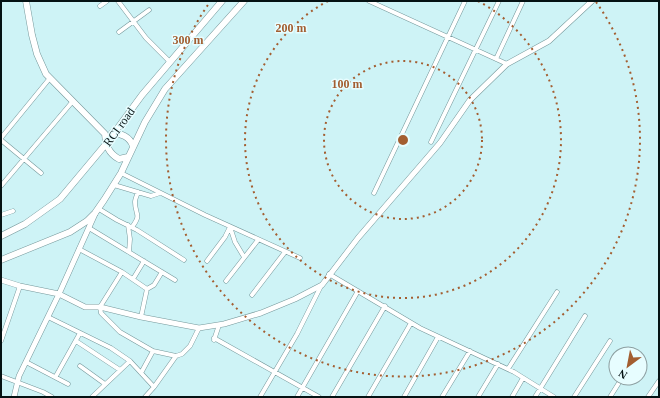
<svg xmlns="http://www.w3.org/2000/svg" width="660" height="398" font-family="Georgia,serif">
<rect width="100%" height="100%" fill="#cef3f6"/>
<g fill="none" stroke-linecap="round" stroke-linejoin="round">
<defs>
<path id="minor" d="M118 1 146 38 170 62
M369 1 507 64
M100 6 107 1
M119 32 149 10
M496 59 523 1
M1 138 50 78
M1 140 41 173
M431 142 499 1
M121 173 205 215 300 258
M114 185 151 196 160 193
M1 186 73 101
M374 193 465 1
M99 209 117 220 137 230 184 260
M1 215 13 211
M128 225 130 239 129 252
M132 227C142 214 135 215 135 202 135 199 137 195 138 192
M230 227 235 242 244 257
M89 228 175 280
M79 249 122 272 147 289 141 317
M207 261 225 237 230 227
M122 272 100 307 101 313 120 332 153 351 176 356 182 354 190 346 199 328
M329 274 420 328 514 372 554 397
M133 279 144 261
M226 281 258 240
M147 289 154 285 162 272
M252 295 285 252
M48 317 111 348 130 361 154 387
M214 338 319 397
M214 340 219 325
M1 341 20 286
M76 341 120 370
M26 362 68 384
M80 366 105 384
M508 369 557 292
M141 373 153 351
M1 376 43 392 52 397
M56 376 80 333
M92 397 130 361
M145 397 154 387 176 356
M260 397 297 334 321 286
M297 397 358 291
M332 397 385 306
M368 397 411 323
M404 397 438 337
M442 397 470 351
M478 397 498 364
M512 397 523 378
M535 397 585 316
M574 397 610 341
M610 397 622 378
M648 397 659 381"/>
<path id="tertiary" d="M1 280 20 286 59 294 85 307H100L141 317 199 328 224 324 261 313 295 299 322 285 358 238 440 143 470 100 507 64 549 41 592 1
M14 397 19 376 59 294 95 214"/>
<path id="secondary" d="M26 1 32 35 37 54 46 74 105 134C106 145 108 153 119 159L128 157
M112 133C121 133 130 137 133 146
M1 236 25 224 60 199 106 144 142 95 222 1
M1 260 70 232 87 221 95 213 104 200 121 173 145 122 165 89 244 1"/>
</defs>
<use href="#minor" stroke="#75989b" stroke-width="5"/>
<use href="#tertiary" stroke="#75989b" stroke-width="6"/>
<use href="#secondary" stroke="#75989b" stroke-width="7"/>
<use href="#minor" stroke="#fff" stroke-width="4"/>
<use href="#tertiary" stroke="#fff" stroke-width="5"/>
<use href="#secondary" stroke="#fff" stroke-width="6"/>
</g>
<g fill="none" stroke="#a35e31" stroke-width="2" stroke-dasharray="2 4">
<circle cx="403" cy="140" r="79"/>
<path d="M478 1A158 158 0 1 1 328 1"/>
<path d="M596 2A237 237 0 1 1 210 2"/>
</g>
<g text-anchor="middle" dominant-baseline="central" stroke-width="3" stroke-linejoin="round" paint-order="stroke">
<g font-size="12" fill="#051213" stroke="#e7fdff">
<text transform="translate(119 127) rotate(-54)">RCI road</text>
</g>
</g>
<circle cx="403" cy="140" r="6" fill="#a35e31" stroke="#e7fdff" stroke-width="2"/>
<g font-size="12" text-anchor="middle" font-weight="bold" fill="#a35e31" stroke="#e7fdff" stroke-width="3" stroke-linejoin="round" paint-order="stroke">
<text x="291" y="32">200 m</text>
<text x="188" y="44">300 m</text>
<text x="347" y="88">100 m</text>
</g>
<rect width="660" height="398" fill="none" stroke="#051213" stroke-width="4"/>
<g transform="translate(628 366) rotate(212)"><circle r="19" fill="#e7fdff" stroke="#8d9fa1"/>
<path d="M0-3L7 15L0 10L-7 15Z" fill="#a35e31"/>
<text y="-6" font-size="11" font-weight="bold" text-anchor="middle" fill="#051213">N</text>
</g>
</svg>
